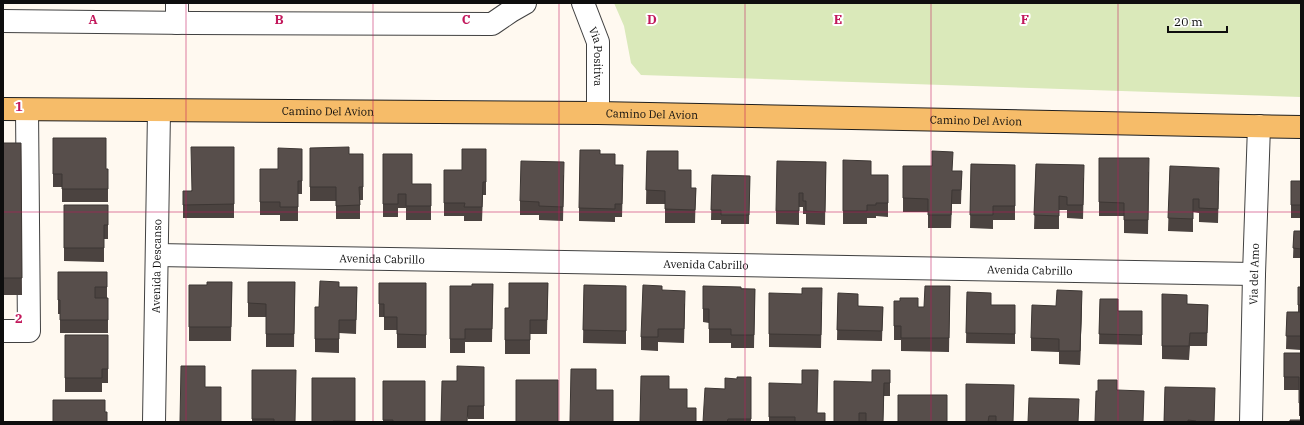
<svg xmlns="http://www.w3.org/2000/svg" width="1304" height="425" font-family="'IBM Plex Serif',serif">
<rect width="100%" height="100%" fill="#fff9f0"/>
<path fill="#dae9ba" d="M614 3H1301V97L641 75 631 63 624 26Z"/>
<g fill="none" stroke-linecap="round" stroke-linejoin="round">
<defs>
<g id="minor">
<path d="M177 3V23"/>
<path id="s1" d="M583 3 598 42V113"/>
<path d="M3 21 192 23 492 24 511 11 525 3"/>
<path id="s2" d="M157 255 1254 274"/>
<path d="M3 331H29L27 110"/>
<path id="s3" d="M154 422 159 111"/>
<path id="s4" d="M1251 422 1254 274 1259 126"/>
</g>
<g id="major">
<path id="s5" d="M3 109 598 113 1301 127"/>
</g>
</defs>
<use href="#minor" stroke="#414141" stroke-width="24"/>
<use href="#major" stroke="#1f1f1f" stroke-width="24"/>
<use href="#minor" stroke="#fff" stroke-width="22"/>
<use href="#major" stroke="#f6bc69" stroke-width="22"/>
</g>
<path fill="#4b4340" d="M53 138 106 169H108V202H62V187H53Z
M3 143H21L22 295H3Z
M234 147V218H183V191H191Z
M310 148 349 154H363V200H360V219H336V201H310Z
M302 149V194H298V221H280V215H260V169H278Z
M486 149V195H483L482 221H464V216H444V170H462Z
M647 151 678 170 691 188H696L695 223H665V204H646Z
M383 154 412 184H431V220H406V208H398V217H383Z
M600 154 615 165 623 178 622 217H615V222L579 221V208Z
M1099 158 1149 172 1148 234 1124 233V216H1099Z
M843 160 871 175H888V217L876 216V218H867V224H843Z
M826 162 825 225 806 224V214H803V207H799V225L776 224V211Z
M971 164 1015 165V220H993V229L970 228Z
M1036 164 1084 178 1083 219 1067 218V210H1059V229H1034Z
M903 166 952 171H962L961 204H952L951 228H928V212H903Z
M1170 166 1219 181 1218 223 1199 222V213L1193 212V232L1168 231Z
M564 175 563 221 539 220V215H520V201Z
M712 175 750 176 749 224H721V220H711Z
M1291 181H1301V218H1291Z
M64 205H108V239H104V262L64 261Z
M1294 231H1301V258H1293Z
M58 272H107V298H108V333H60V314H58Z
M232 282 231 341H189V285H207Z
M248 282H295L294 347H266V317H248Z
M379 283H426V348H397V330H384V317H379Z
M548 283 547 334H530V354H505V308H509Z
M493 284 492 342H465V353H450V286H472Z
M584 285 626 286V344L583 343Z
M703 286 755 289 754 348H731V343H709V323L703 322Z
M950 286 949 352 901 351V340H894V301L918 307H924Z
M339 287H357L356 334 339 333V353L315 352V307H319Z
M1298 287H1301V350L1286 349 1287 312H1298Z
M662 290 685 304 684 343 658 342V351L641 350V337Z
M967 292 991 305H1015V344L966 343Z
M769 293 822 302 821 348 769 347Z
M838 293 858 306 883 307 882 341 837 340Z
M1162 294 1187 304 1208 305 1207 346H1190L1189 360 1162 359Z
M1100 299 1118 311H1142V345L1099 344Z
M1082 304 1080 365 1059 364V352L1031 351V338L1056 306Z
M65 335H108V383H102V392H65Z
M1284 353H1301V416H1299V390H1284Z
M484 367V419H468L457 381Z
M252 370 295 422H252Z
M890 370V396H884L883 422H834L872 382Z
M751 377V422H703L725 389 737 379Z
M355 378V422H312Z
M383 381 425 422H383Z
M769 383 817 413 825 422H769Z
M966 384 1013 422H966Z
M1165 387 1215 422H1164Z"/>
<path fill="#3d3734" d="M1082 291V304L1080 365V351Z"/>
<path fill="#574e4b" stroke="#3d3734" d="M53 138H106V169H108V189H62V174H53Z
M3 143H21L22 278H3Z
M191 147H234V204L183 205V191H192Z
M349 147V154H363V187H359L360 205 336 206V187H310V148Z
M278 148 302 149V181H298V207H280V202H260V169H278Z
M462 149H486V182H483L482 207H464L465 203H444V170H462Z
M580 150H600V154H615V165H623L622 204H615V209L579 208Z
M647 151H678V170H691V188H696L695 210 665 209V191L646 190Z
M932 151 953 152 952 171H962L961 190H952L951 215H928V199L903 198V166H932Z
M383 154H412V184H431V206H406V194H398V204H383Z
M1099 158H1149L1148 220H1124V203L1099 202Z
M843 160 871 161V175H888V203H876V205H867V211H843Z
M521 161 564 162 563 207 539 206V202L520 201Z
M777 161 826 162 825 212 806 211V201H803V193H799V211H776Z
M971 164 1015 165V206H993V215H970Z
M1036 164 1084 165 1083 205H1067V197L1059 196V216L1034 215Z
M1170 166 1219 168 1218 209 1199 208V199H1193V219L1168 218Z
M712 175 750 176 749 215H721V210H711Z
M1291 181H1301V205H1291Z
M64 205H108V225H104V248H64Z
M1294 231H1301V249L1293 248Z
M58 272H107V287H95V298H108V320H60V300H58Z
M320 281 339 282V287H357L356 320H339V339H315V307H319Z
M207 282H232L231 327H189V285H207Z
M248 282H295L294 334H266V304L248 303Z
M379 283H426V335L397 334V317H384V304H379Z
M509 283H548L547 320H530V340H505V308H509Z
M472 284H493L492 329H465V339H450V286H472Z
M584 285 626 286V331L583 330Z
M643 285 662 286V290L685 291 684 329H658V337H641Z
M703 286 741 287V289H755L754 335H731V329H709V309H703Z
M925 286H950L949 338H901V326H894V301H900V298H918V307H924Z
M1298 287H1301V305H1298Z
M802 288H822L821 335 769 334V293L802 294Z
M1057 290 1082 291 1080 351H1059V339L1031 338 1032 305 1056 306Z
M967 292 991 293V305H1015V334L966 333Z
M838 293 858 294V306L883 307 882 331 837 330Z
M1162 294 1187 295V304L1208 305 1207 333H1190L1189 346H1162Z
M1100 299H1118V311H1142V335L1099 334Z
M1287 312H1301V336H1286Z
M65 335H108V369H102V378H65Z
M1284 353H1301V403H1299V377H1284Z
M181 366H205V387H221V422H180Z
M457 366 484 367V406H468L467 422H441L442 381H457Z
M571 369H596V390H613V422H570Z
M252 370H296L295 422H274V419H252Z
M802 370H818L817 413H825V422H795V417H769V383L802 384Z
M872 370H890V383H884L883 422H866V413H859V422H834V381L872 382Z
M641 376H669V389H687V408H696V422H640Z
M737 377H751V419H728L727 422H703L705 388 725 389V378L737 379Z
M312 378H355V421H333V422H312Z
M516 380H558V422H516Z
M1098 380H1117V390L1144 391 1143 422H1095L1096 391H1098Z
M383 381H425V422H393V420H383Z
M966 384 1014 385 1013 422H996V416H989L988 422H966Z
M1165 387 1215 388 1214 422H1196V421L1188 420V422H1164Z
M898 395H947V422H898Z
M1029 398 1079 399 1078 422H1028Z
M53 400H105V412H107V422H53Z
M1290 420H1301V422H1290Z"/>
<path fill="none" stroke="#c2185b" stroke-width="1" stroke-opacity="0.55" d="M186 3V422M373 3V422M559 3V422M745 3V422M931 3V422M1118 3V422M3 212H1301"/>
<g text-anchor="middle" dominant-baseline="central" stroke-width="4" stroke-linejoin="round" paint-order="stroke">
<g font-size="11" fill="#0e0e0e" stroke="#fff">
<text stroke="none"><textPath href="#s1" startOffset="56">Via Positiva</textPath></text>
<text stroke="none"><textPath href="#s5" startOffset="325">Camino Del Avion</textPath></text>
<text stroke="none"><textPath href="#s5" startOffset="649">Camino Del Avion</textPath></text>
<text stroke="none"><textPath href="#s5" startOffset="973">Camino Del Avion</textPath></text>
<text stroke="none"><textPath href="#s2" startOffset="225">Avenida Cabrillo</textPath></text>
<text stroke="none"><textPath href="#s2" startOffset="549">Avenida Cabrillo</textPath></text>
<text stroke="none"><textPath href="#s3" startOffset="156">Avenida Descanso</textPath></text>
<text stroke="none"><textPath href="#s2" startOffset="873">Avenida Cabrillo</textPath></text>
<text stroke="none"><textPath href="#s4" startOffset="148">Via del Amo</textPath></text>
</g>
</g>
<g font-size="13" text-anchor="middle" font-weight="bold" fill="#c2185b" stroke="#fff" stroke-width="4" stroke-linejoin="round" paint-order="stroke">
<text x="93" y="24">A</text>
<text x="279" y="24">B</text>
<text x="466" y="24">C</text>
<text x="652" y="24">D</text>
<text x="838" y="24">E</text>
<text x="1025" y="24">F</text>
<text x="19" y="111">1</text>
<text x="19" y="323">2</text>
</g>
<rect width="1304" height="425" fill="none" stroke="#0e0e0e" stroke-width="8"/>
<path d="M1168 26v6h59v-6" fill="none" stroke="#0e0e0e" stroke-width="2"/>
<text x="1174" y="26" font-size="12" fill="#0e0e0e" stroke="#ffffff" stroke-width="3" paint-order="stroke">20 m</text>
</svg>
